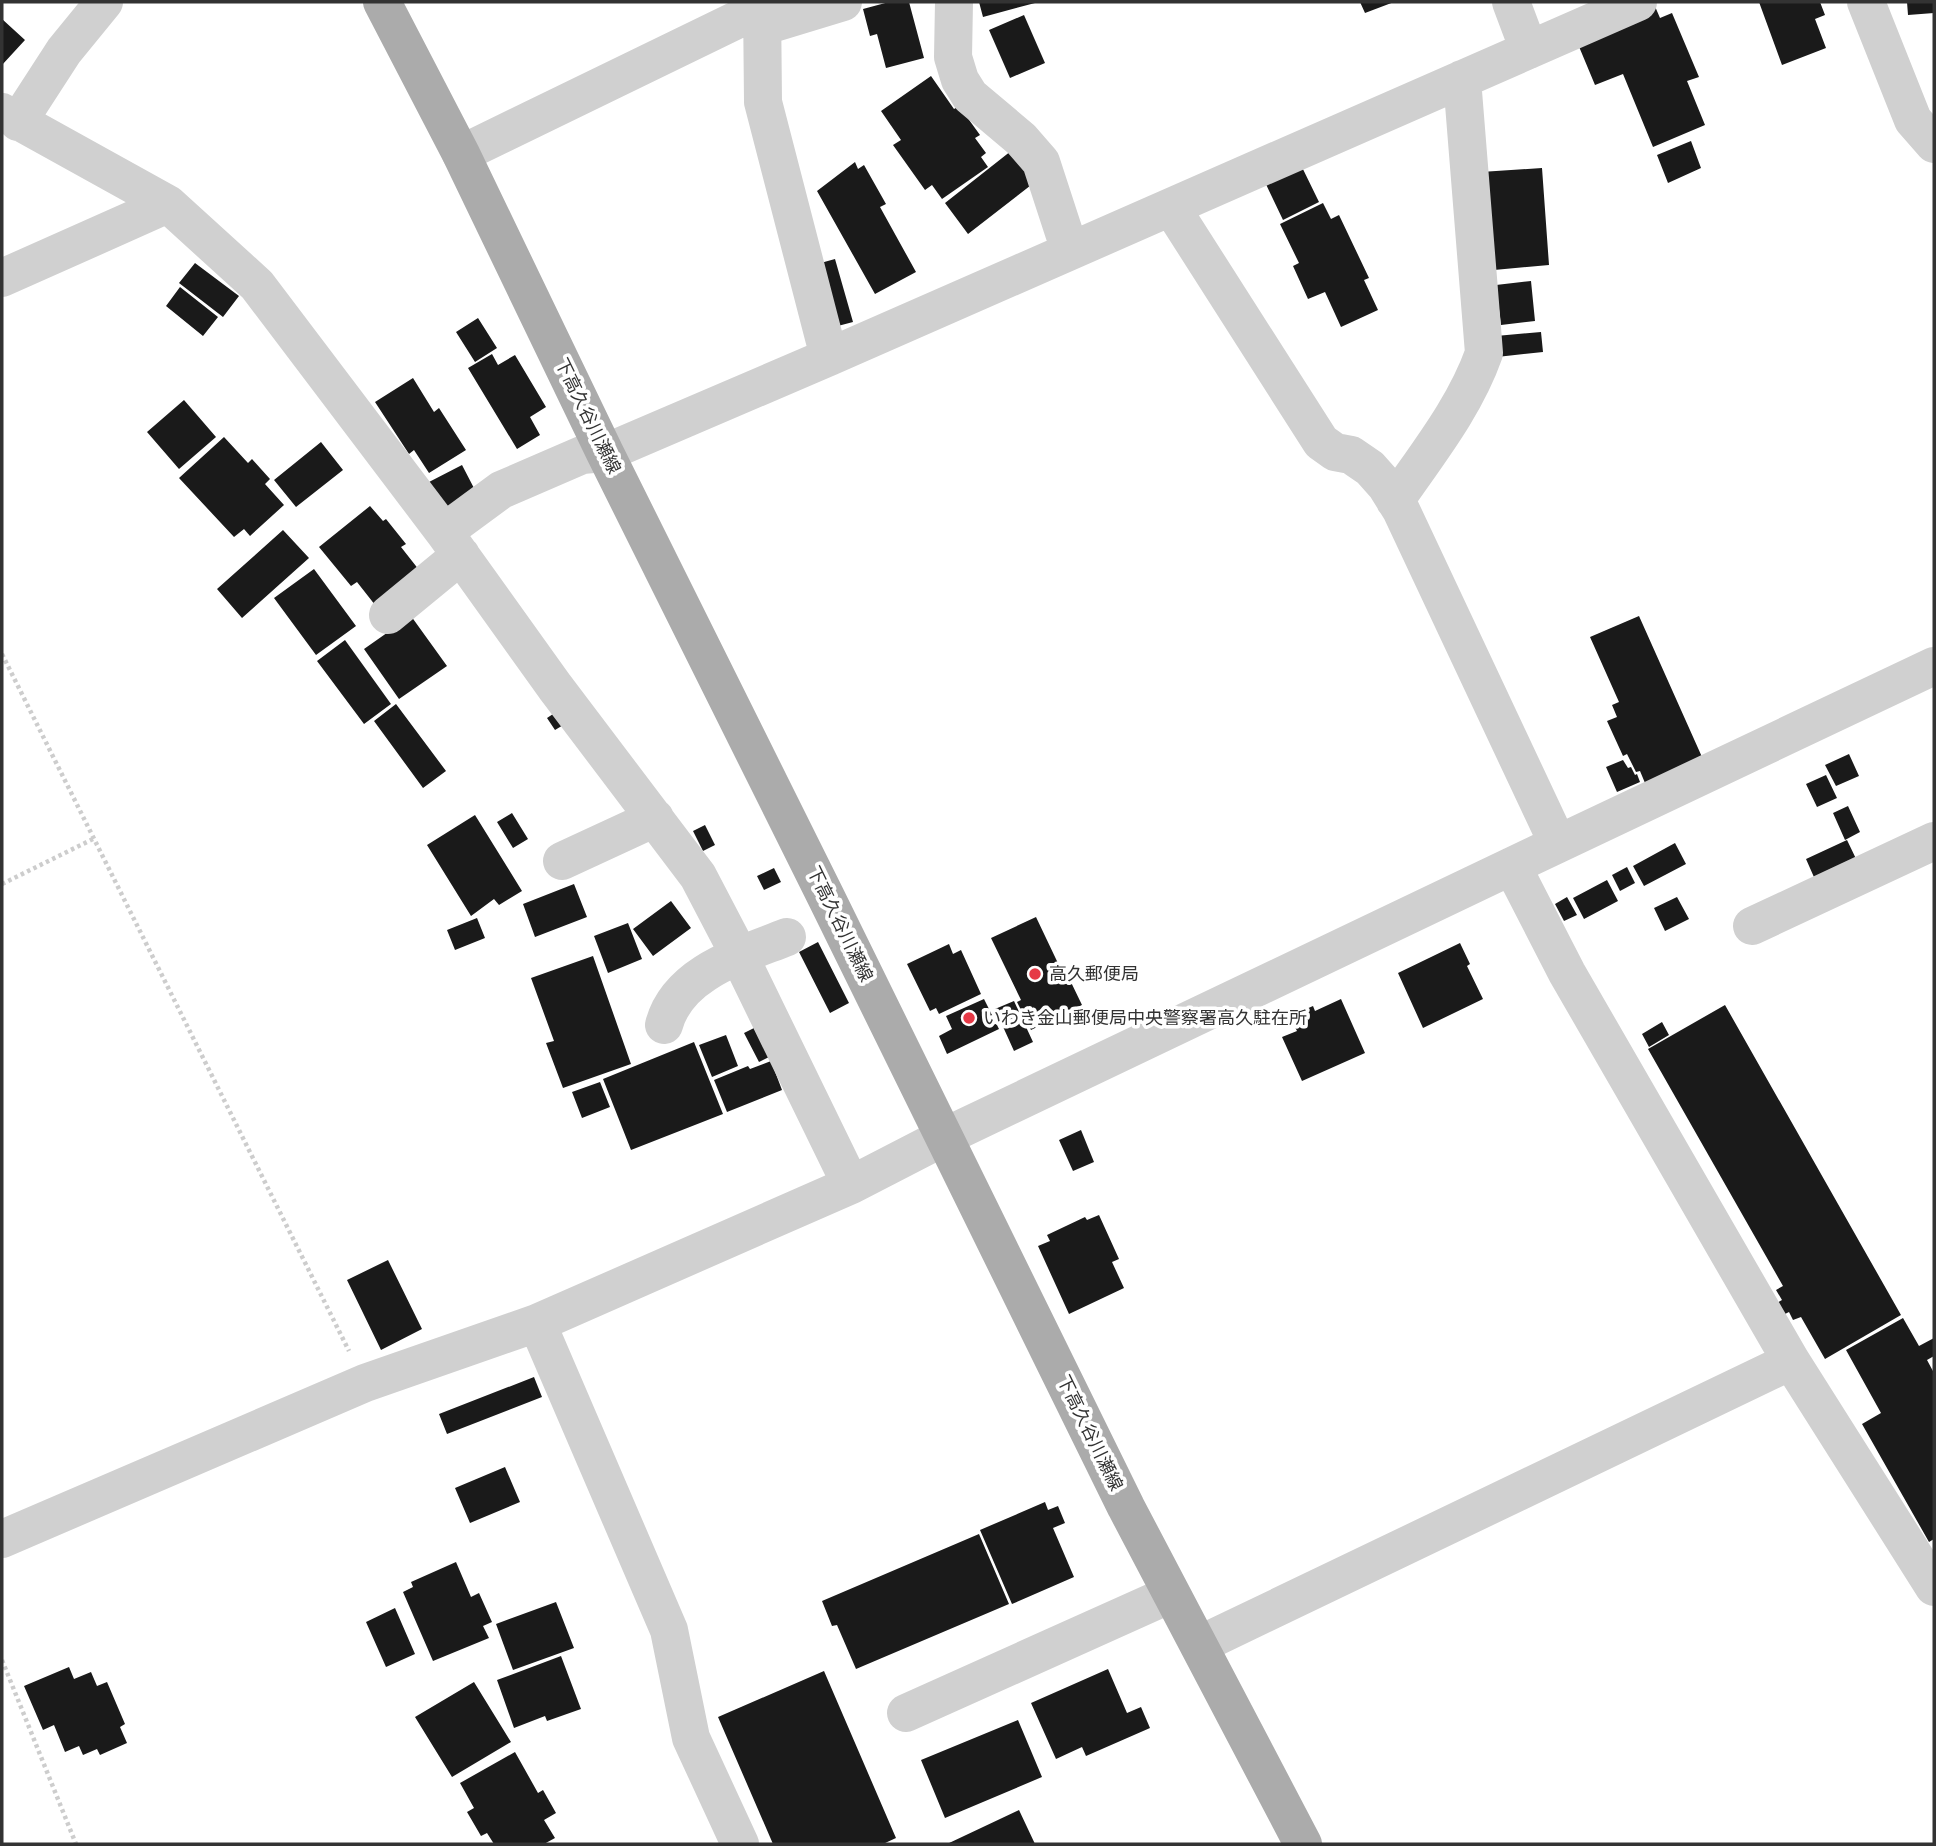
<svg xmlns="http://www.w3.org/2000/svg" width="1936" height="1846" font-family="Arial,'Noto Sans JP',sans-serif">
<rect width="100%" height="100%" fill="#fff"/>
<path fill="#1a1a1a" d="M889 2H909L924 58 886 68 877 34 870 36 863 9Z
M979 2H1035V3L983 17Z
M1360 2H1394L1365 13Z
M1759 2H1820L1825 15 1815 19 1826 48 1782 65Z
M1907 2H1934V13L1908 15Z
M1654 4 1660 18 1672 13 1699 77 1687 81 1705 125 1653 147 1623 74 1595 85 1575 37Z
M1024 15 1045 63 1010 78 989 30Z
M2 19 25 40 2 65Z
M931 76 954 109 959 106 980 135 975 138 986 153 981 157 988 167 942 199 932 185 925 190 893 145 901 140 881 111Z
M1691 141 1701 168 1668 183 1657 155Z
M1011 151 1035 182 968 234 945 203Z
M1299 161 1319 202 1283 220 1263 178Z
M855 162 858 169 864 165 886 204 880 207 916 272 875 294 817 191Z
M1542 168 1549 265 1494 270 1481 172Z
M1323 203 1331 219 1339 215 1369 278 1364 280 1378 310 1341 327 1325 292 1308 299 1293 266 1299 263 1280 224Z
M835 259 853 322 834 327 817 264Z
M195 263 239 296 223 317 179 283Z
M1531 281 1535 321 1501 325 1496 285Z
M180 287 218 317 203 336 166 306Z
M478 318 497 348 475 362 456 332Z
M1541 332 1543 352 1497 357 1496 336Z
M492 354 498 365 515 355 546 407 530 417 540 435 517 449 468 368Z
M413 378 434 412 439 408 466 450 429 473 414 450 409 454 375 402Z
M184 400 216 437 179 469 147 432Z
M224 437 248 463 252 459 270 479 265 484 284 505 250 536 244 529 234 537 179 478Z
M321 442 343 470 296 507 274 480Z
M462 465 476 492 444 509 429 482Z
M370 506 383 521 386 519 406 544 401 547 423 575 379 610 357 582 351 586 319 547Z
M283 530 309 558 242 618 217 589Z
M314 569 356 626 316 655 274 598Z
M411 616 447 666 399 699 364 649Z
M1639 616 1702 757 1645 783 1640 771 1636 772 1627 754 1623 756 1607 721 1617 717 1612 705 1619 702 1590 637Z
M345 640 391 704 364 724 317 661Z
M396 704 446 771 423 788 374 721Z
M556 712 565 724 555 730 547 718Z
M1849 754 1859 776 1836 786 1825 765Z
M1623 760 1628 768 1631 767 1635 775 1637 774 1640 782 1617 792 1606 767Z
M1826 775 1837 798 1817 807 1806 784Z
M1848 806 1860 832 1845 840 1833 813Z
M512 813 528 839 513 848 497 822Z
M475 815 522 891 499 905 494 899 471 916 427 845Z
M705 825 715 845 703 851 693 831Z
M1847 840 1859 865 1817 884 1806 859Z
M1675 843 1686 864 1644 886 1633 866Z
M1627 867 1635 883 1620 891 1612 875Z
M774 868 781 882 764 890 757 876Z
M1607 880 1618 901 1584 919 1573 898Z
M574 884 587 917 535 937 523 904Z
M1567 897 1577 915 1564 921 1555 904Z
M1677 897 1689 919 1665 931 1654 908Z
M671 901 691 928 653 956 633 929Z
M1036 917 1065 978 1068 976 1082 1005 1031 1030 1017 1002 1021 1000 991 938Z
M477 918 485 938 455 950 447 930Z
M628 923 642 959 608 973 594 936Z
M818 942 849 1003 830 1013 799 952Z
M1460 943 1470 964 1467 966 1483 999 1423 1028 1398 973Z
M949 944 953 954 961 950 981 994 939 1014 936 1008 930 1011 907 964Z
M593 956 631 1064 563 1088 546 1043 554 1041 531 978Z
M984 999 999 1029 947 1054 939 1036 952 1029 946 1016Z
M1341 999 1365 1053 1302 1081 1282 1037 1297 1031 1292 1021 1300 1018 1297 1013 1313 1006 1315 1011Z
M1014 1001 1033 1042 1014 1051 995 1009Z
M1725 1005 1901 1315 1825 1359 1801 1317 1793 1320 1789 1312 1781 1316 1775 1304 1782 1300 1776 1290 1783 1286 1648 1049Z
M1662 1022 1669 1035 1649 1047 1642 1034Z
M754 1028 769 1057 759 1062 744 1033Z
M726 1035 738 1066 712 1077 699 1045Z
M694 1042 723 1114 631 1150 603 1079Z
M771 1061 782 1090 727 1112 714 1080 748 1066 750 1069Z
M600 1082 610 1107 582 1118 572 1092Z
M1081 1130 1094 1162 1073 1171 1059 1140Z
M1099 1215 1119 1259 1112 1262 1124 1288 1069 1314 1038 1246 1050 1241 1047 1235 1085 1217 1087 1220Z
M388 1260 422 1329 381 1350 347 1280Z
M1903 1318 1919 1346 1934 1338V1356L1927 1360 1934 1373V1539L1929 1542 1862 1424 1881 1413 1846 1350Z
M534 1377 542 1397 447 1434 439 1414Z
M505 1467 520 1502 470 1523 455 1488Z
M1045 1502 1048 1510 1058 1506 1065 1523 1053 1528 1074 1577 1012 1604 980 1530Z
M979 1534 1009 1604 856 1669 837 1625 832 1626 822 1601Z
M456 1562 471 1597 479 1593 492 1622 483 1626 489 1638 433 1661 403 1592 413 1587 411 1582Z
M556 1602 574 1648 513 1670 496 1624Z
M395 1608 415 1654 386 1667 366 1622Z
M561 1656 581 1709 547 1721 545 1716 514 1728 497 1680Z
M69 1667 74 1679 91 1672 97 1686 107 1682 125 1724 120 1727 127 1743 100 1755 97 1749 83 1755 79 1746 65 1752 54 1725 43 1730 24 1686Z
M1108 1669 1127 1713 1141 1707 1150 1728 1086 1756 1082 1747 1056 1759 1031 1703Z
M824 1671 896 1838 883 1844H773L718 1717Z
M474 1682 511 1742 452 1777 415 1717Z
M1018 1720 1042 1777 945 1818 921 1760Z
M515 1752 538 1793 543 1790 556 1813 544 1820 555 1838 544 1844H494L487 1833 481 1836 467 1812 474 1808 460 1783Z
M1019 1810 1035 1844H947Z"/>
<g fill="none" stroke-linecap="round" stroke-linejoin="round">
<path stroke="#cdcdcd" stroke-width="4.5" stroke-dasharray="3.5 3.5" stroke-linecap="butt" d="M2 654 349 1351
M2 884 93 839
M2 1660 76 1844"/>
<path stroke="#d0d0d0" stroke-width="38" d="M762 2 763 102 829 357
M954 2 953 57 960 80 970 96 1021 139 1041 162 1070 251
M1511 2 1529 50
M1866 2 1913 120 1934 144
M2 112 168 204 257 285 444 532 555 687 698 876 733 943 851 1185
M18 122 64 51 104 2
M461 154 747 15 774 23 843 2
M1171 207 1321 442 1335 452 1351 455 1370 468 1386 486 1401 510 1558 844
M2 278 168 204
M1395 501C1428 453 1465 407 1484 353L1462 79
M444 532 501 490 582 455 605 453 829 357 1638 2
M388 615 461 555
M562 861 655 818
M1512 866 1567 973 1791 1361 1934 1587
M1752 926 1934 841
M664 1025C678 972 742 955 787 937
M537 1323 669 1630 691 1738 740 1844
M2 1539 365 1383 537 1323 851 1185 944 1137 1558 844 1934 666
M1199 1645 1791 1361
M906 1713 1171 1594"/>
<path stroke="#ababab" stroke-width="38" d="M382 2 461 154 605 453 826 897 1126 1507 1303 1844"/>
</g>
<g fill="#e63946" stroke="#fff" stroke-width="2.5">
<circle cx="1035" cy="974" r="7"/>
<circle cx="969" cy="1018" r="7"/>
</g>
<g text-anchor="middle" dominant-baseline="central" stroke-width="7" stroke-linejoin="round" paint-order="stroke">
<g font-size="18" fill="#333" stroke="#fff">
<text transform="translate(588 416) rotate(64)">下高久谷川瀬線</text>
<text transform="translate(840 924) rotate(64)">下高久谷川瀬線</text>
<text transform="translate(1090 1433) rotate(64)">下高久谷川瀬線</text>
</g>
<g font-size="18" fill="#333" stroke="#fff" text-anchor="start">
<text x="1049" y="974">高久郵便局</text>
<text x="983" y="1018">いわき金山郵便局中央警察署高久駐在所</text>
</g>
</g>
<rect width="1936" height="1846" fill="none" stroke="#333333" stroke-width="7"/>
</svg>
